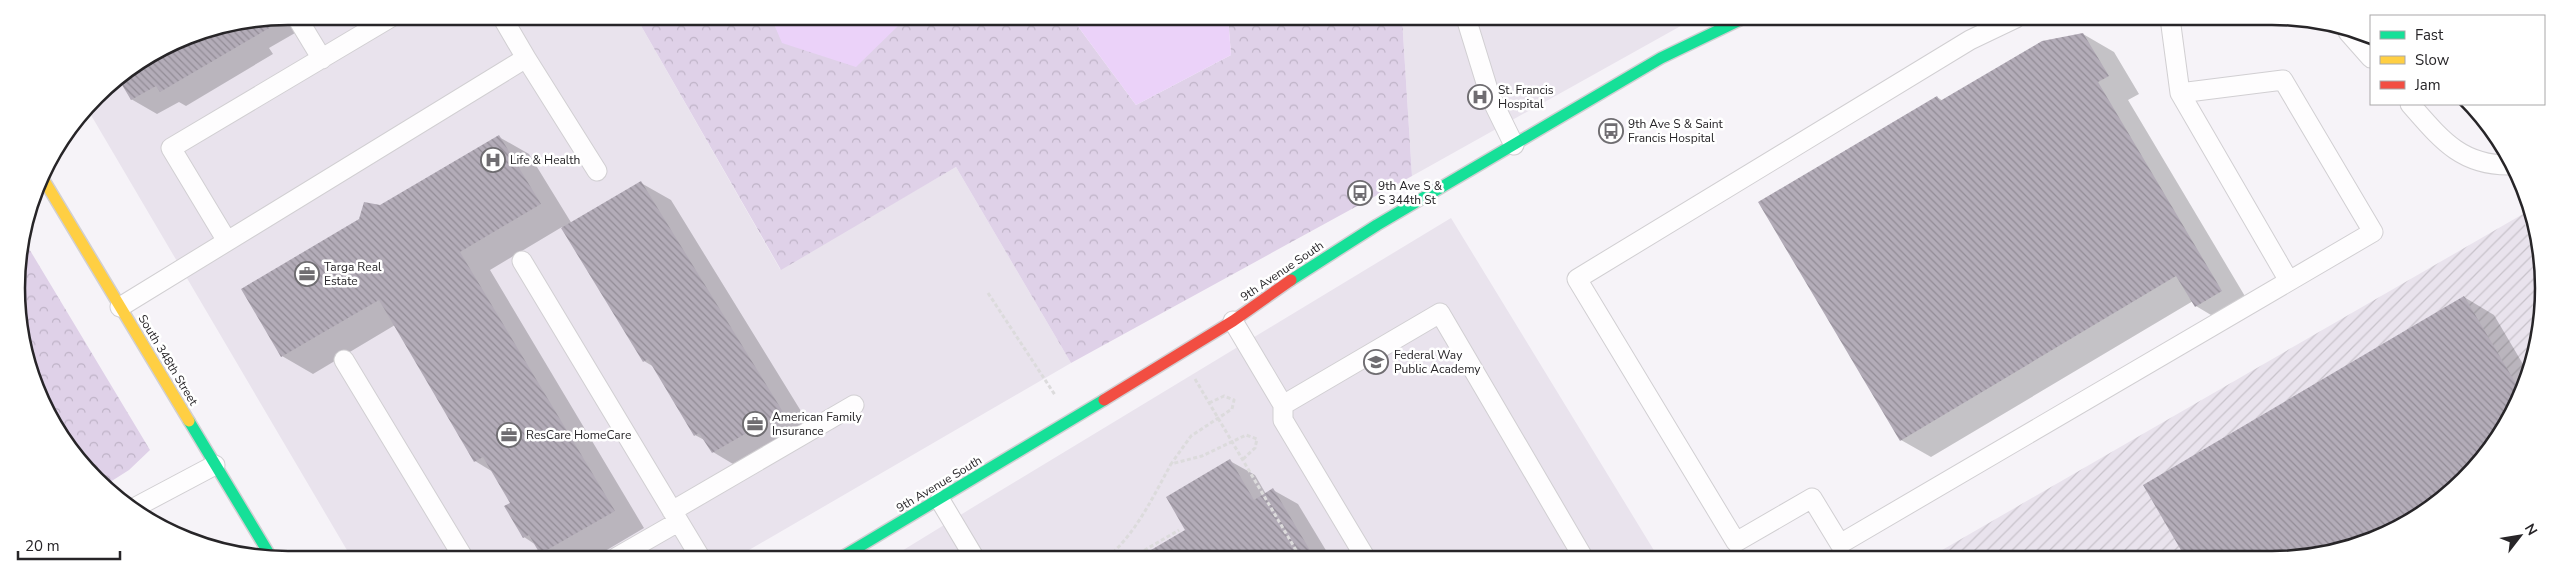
<svg xmlns="http://www.w3.org/2000/svg" width="2560" height="576" font-family="'Nunito Sans',sans-serif">
<defs>
<pattern id="industrial-furrows" width="10" height="10" patternUnits="userSpaceOnUse" patternTransform="scale(1.25)"><rect width="10" height="10" fill="#e9e3ed"/><path d="M-1 1l2-2M0 10L10 0M9 11l2-2" fill="none" stroke="#c8c3cb"/></pattern>
<pattern id="forest-crowns" width="20" height="18" patternUnits="userSpaceOnUse" patternTransform="scale(1.25)"><rect width="20" height="18" fill="#dfd1e8"/><path d="M2 6a3 3 0 1 1 6 0M12 15a3 3 0 1 1 6 0" fill="none" stroke="#bfb3c7"/></pattern>
<pattern id="building-back-hatch" width="6" height="6" patternUnits="userSpaceOnUse" patternTransform="scale(1.25)"><rect width="6" height="6" fill="#b3acb8"/><path d="M-1 5l2 2M0 0l6 6M5-1l2 2" fill="none" stroke="#928c96"/></pattern>
</defs>
<rect width="100%" height="100%" fill="#f6f3f8"/>
<path fill="#e9e3ed" d="M288 16 636 17 780 269 956 167 1071 363 737 557H351L88 110 109 84 184 37Z
M1402 18H1695L1412 176Z
M1451 218 1658 557H892L975 506Z"/>
<path fill="url(#industrial-furrows)" d="M2523 214 2539 281 2541 324 2516 408 2464 480 2392 532 2307 557H1930Z"/>
<path fill="url(#forest-crowns)" d="M636 17H771L783 43 899 25 897 17H1071L1136 105 1231 55 1228 17 1402 18 1412 176 1071 363 956 167 781 270Z
M25 242 150 450 129 470 107 484 73 454 26 359 17 270Z"/>
<path fill="#ebd2f9" d="M771 17H897L899 25 856 67 782 43Z
M1071 17H1228L1231 55 1136 105Z"/>
<path fill="#0003" d="M285 17 295 33 269 48 273 54 186 106 179 102 157 114 131 99 119 78 184 37Z
M2083 34 2114 52 2139 94 2128 100 2252 308 2226 324 2196 306 2193 301 1931 457 1901 440 1937 97 1943 101Z
M499 137 529 154 572 224 641 183 671 200 812 429 743 470 713 452 706 441 695 435 654 367 644 361 562 227 490 270 644 528 595 557H548L541 553 536 545 524 537 512 503 493 472 475 461 395 325 313 374 282 356 243 289Z
M2464 297 2494 315 2527 371 2516 408 2464 480 2392 532 2307 557H2187L2144 486Z
M1230 461 1255 475 1266 494 1273 490 1298 504 1330 557H1142L1187 531Z"/>
<path fill="url(#building-back-hatch)" d="M274 19 276 24 160 92 156 86 131 100 118 78 184 37Z
M2083 33 2109 76 2098 82 2222 291 2195 307 2176 276 1900 441 1758 202 1937 96 1940 101 2042 41Z
M499 135 541 204 460 252 615 511 540 554 529 535 523 538 504 506 510 503 483 457 474 462 379 300 281 357 241 289 359 219 364 202 380 205Z
M641 181 783 412 712 453 699 433 694 436 648 359 643 362 561 228Z
M2464 296 2521 392 2516 408 2464 480 2392 532 2307 557H2185L2143 485Z
M1230 459 1254 500 1273 488 1314 557H1139L1185 530 1166 497Z"/>
<g fill="none" stroke-linecap="round" stroke-linejoin="round">
<defs>
<path id="lane" d="M296 16 322 59
M502 17 526 58
M1466 18 1490 96 1514 145
M2016 18 1970 40 1577 279 1736 542 1812 498 1840 544 2373 232 2283 80 2180 93
M2170 18 2180 93 2289 281
M2348 32 2371 58
M2410 104C2440 138 2460 165 2508 165
M227 241 171 148 393 16
M522 261 700 557
M120 307 526 58 597 171
M1233 321 1283 405V420L1365 557
M344 360 463 557
M1283 405 1440 313 1583 557
M940 500 974 557
M134 508 215 465
M672 511 854 405
M617 557 678 522"/>
<path id="fast" d="M1291 280 1377 225 1661 58 1744 18
M189 421 271 557
M842 557 1104 400"/>
<path id="slow" d="M42 177 189 421"/>
<path id="jam" d="M1104 400 1233 321 1291 280"/>
</defs>
<use href="#lane" stroke="#d1cfd2" stroke-width="21"/>
<use href="#fast" stroke="#d1cfd2" stroke-width="14"/>
<use href="#slow" stroke="#d1cfd2" stroke-width="14"/>
<use href="#jam" stroke="#d1cfd2" stroke-width="14"/>
<path stroke="#dcdbdc" stroke-width="3" stroke-dasharray="4 2.5" stroke-linecap="butt" d="M988 293 1055 395
M1195 379 1300 557
M1209 403 1224 396 1234 400 1232 409 1191 436 1171 464 1202 456 1246 435 1257 439 1255 448 1242 460
M1108 557C1136 533 1153 497 1171 464
M1133 557 1179 530"/>
<use href="#lane" stroke="#fefdfe" stroke-width="19"/>
<use href="#fast" stroke="#16e098" stroke-width="11"/>
<use href="#slow" stroke="#ffcf43" stroke-width="11"/>
<use href="#jam" stroke="#f24e42" stroke-width="11"/>
</g>
<defs>
<symbol id="hospital-ring" viewBox="-11 -11 22 22"><circle r="9.5" fill="#fff" stroke="#6f6d71" stroke-width="1.5"/><path d="M-5-5h3v3.5h4V-5h3V5h-3V1.5h-4V5h-3Z" fill="#6f6d71"/></symbol>
<symbol id="bus-ring" viewBox="-11 -11 22 22"><circle r="9.5" fill="#fff" stroke="#6f6d71" stroke-width="1.5"/><path d="M-5-6H5V4H4V6H2V4H-2V6H-4V4H-5ZM-3.5-4V0h7V-4ZM-3.5 1.2v1.5H-2V1.2ZM2 1.2v1.5H3.5V1.2Z" fill="#6f6d71"/></symbol>
<symbol id="office-ring" viewBox="-11 -11 22 22"><circle r="9.5" fill="#fff" stroke="#6f6d71" stroke-width="1.5"/><path d="M-6-3h4V-5.5h4V-3h4V5H-6ZM-1-4.5V-3h2v-1.5ZM-6 0V1H6V0Z" fill="#6f6d71"/></symbol>
<symbol id="school-ring" viewBox="-11 -11 22 22"><circle r="9.5" fill="#fff" stroke="#6f6d71" stroke-width="1.5"/><path d="M0-5L7-2L0 1L-7-2ZM-4 1L0 2.5L4 1V4Q0 6-4 4Z" fill="#6f6d71"/></symbol>
</defs>
<g fill-rule="evenodd">
<use href="#hospital-ring" x="1466" y="83" width="28" height="28"/>
<use href="#bus-ring" x="1597" y="117" width="28" height="28"/>
<use href="#hospital-ring" x="479" y="146" width="28" height="28"/>
<use href="#bus-ring" x="1346" y="179" width="28" height="28"/>
<use href="#office-ring" x="293" y="260" width="28" height="28"/>
<use href="#school-ring" x="1362" y="348" width="28" height="28"/>
<use href="#office-ring" x="741" y="410" width="28" height="28"/>
<use href="#office-ring" x="495" y="421" width="28" height="28"/>
</g>
<g text-anchor="middle" dominant-baseline="central" stroke-width="5" stroke-linejoin="round" paint-order="stroke">
<g font-size="12" fill="#272528" stroke="#fff" text-anchor="start">
<text x="1498" y="90">St. Francis<tspan x="1498" dy="14">Hospital</tspan></text>
<text x="1628" y="124">9th Ave S &amp; Saint<tspan x="1628" dy="14">Francis Hospital</tspan></text>
<text x="510" y="160">Life &amp; Health</text>
<text x="1378" y="186">9th Ave S &amp;<tspan x="1378" dy="14">S 344th St</tspan></text>
<text x="324" y="267">Targa Real<tspan x="324" dy="14">Estate</tspan></text>
<text x="1394" y="355">Federal Way<tspan x="1394" dy="14">Public Academy</tspan></text>
<text x="772" y="417">American Family<tspan x="772" dy="14">Insurance</tspan></text>
<text x="526" y="435">ResCare HomeCare</text>
</g>
<g font-size="12" fill="#272528" stroke="#fff">
<text transform="translate(1282 271) rotate(-34)">9th Avenue South</text>
<text transform="translate(168 360) rotate(59)">South 348th Street</text>
<text transform="translate(939 484) rotate(-31)">9th Avenue South</text>
</g>
</g>
<path d="M0 0H2560V576H0ZM288 25H2272A263 263 0 0 1 2535 288V288A263 263 0 0 1 2272 551H288A263 263 0 0 1 25 288V288A263 263 0 0 1 288 25Z" fill="#fff" fill-rule="evenodd"/>
<path fill="none" stroke="#272528" stroke-width="2.5" d="M288 25H2272A263 263 0 0 1 2535 288V288A263 263 0 0 1 2272 551H288A263 263 0 0 1 25 288V288A263 263 0 0 1 288 25Z"/>
<rect x="2370" y="15" width="175" height="90" fill="#ffffff" stroke="#a9a8a9"/>
<rect x="2380" y="31" width="25" height="8" fill="#16e098" stroke="#a9a8a9"/>
<text x="2415" y="40" font-size="15" fill="#272528">Fast</text>
<rect x="2380" y="56" width="25" height="8" fill="#ffcf43" stroke="#a9a8a9"/>
<text x="2415" y="65" font-size="15" fill="#272528">Slow</text>
<rect x="2380" y="81" width="25" height="8" fill="#f24e42" stroke="#a9a8a9"/>
<text x="2415" y="90" font-size="15" fill="#272528">Jam</text>
<g transform="translate(2520 536) rotate(59)" stroke="#ffffff" stroke-width="4" paint-order="stroke">
<path d="M0-4L9 19L0 12L-9 19Z" fill="#272528"/>
<text y="-8" font-size="14" font-weight="bold" text-anchor="middle" fill="#272528">N</text>
</g>
<path d="M18 551v8h102v-8" fill="none" stroke="#272528" stroke-width="2.5"/>
<text x="25" y="551" font-size="15" fill="#272528" stroke="#ffffff" stroke-width="4" paint-order="stroke">20 m</text>
</svg>
